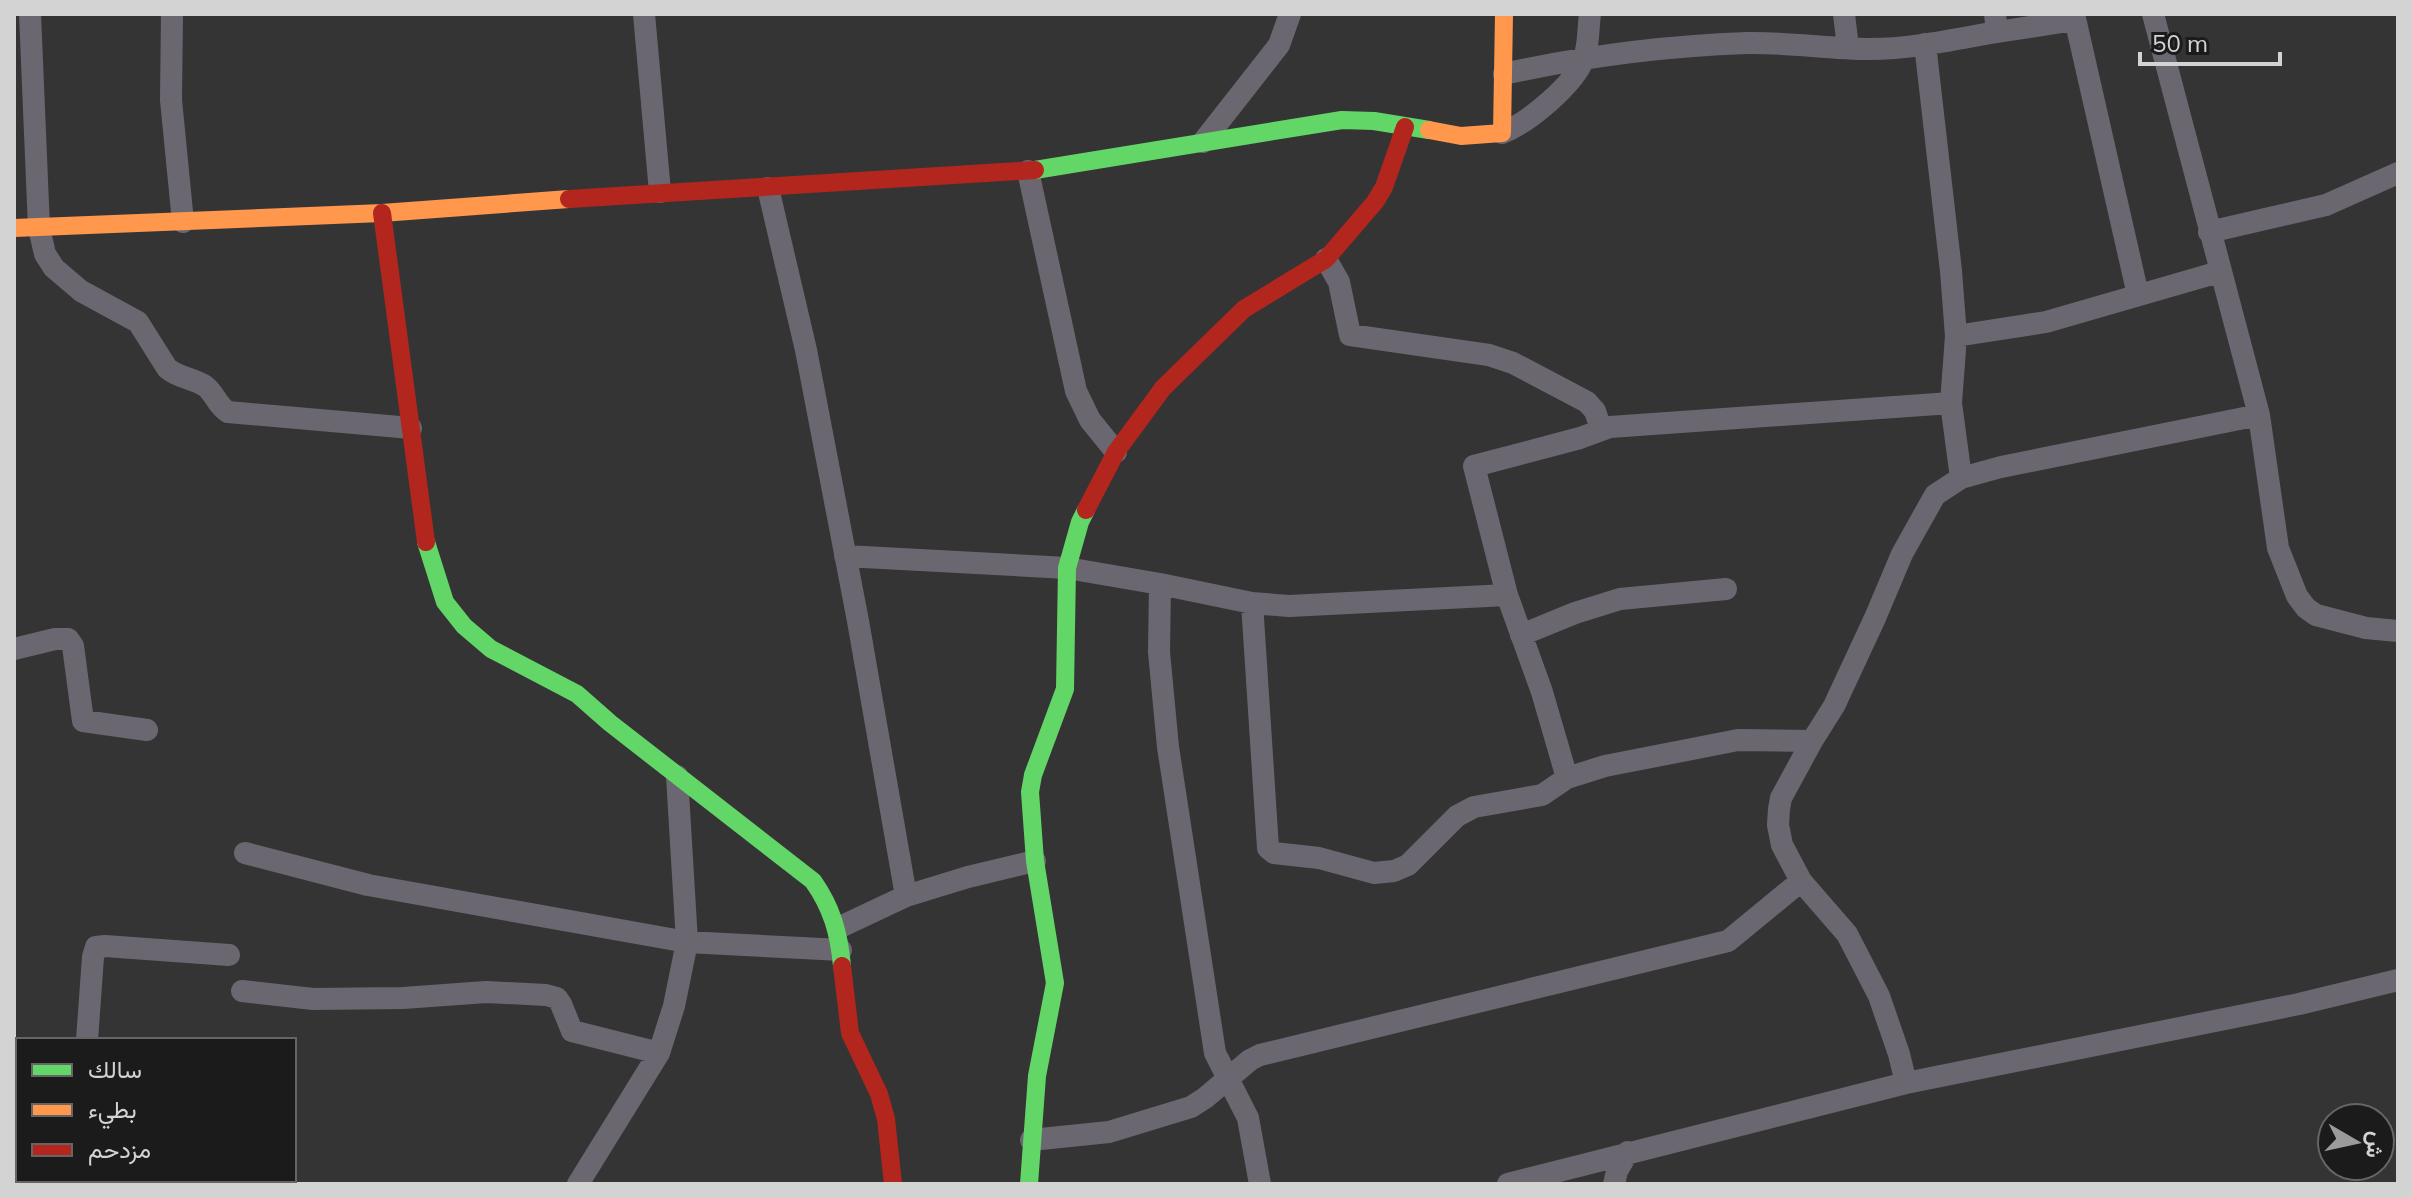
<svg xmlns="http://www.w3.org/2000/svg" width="2412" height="1198" font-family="Mulish,Vazirmatn,sans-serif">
<rect width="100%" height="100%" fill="#353435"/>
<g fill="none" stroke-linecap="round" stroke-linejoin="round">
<path stroke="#6b6770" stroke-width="22" d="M30 14 39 228 45 254 54 268 81 291 138 322 167 368C178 378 193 378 205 386 215 393 217 406 228 412L411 428
M172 14 171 100 183 222
M644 14 660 192
M1844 14 1848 48
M2074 14 2138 295
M2153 14 2259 415 2278 548 2297 596 2306 608 2316 615 2366 628 2398 631
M1997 32 2075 20
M1925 44 1951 271 1956 336 1951 403 1961 478
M1504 74C1585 56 1664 46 1747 43 1788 42 1829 49 1870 49 1912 49 1956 39 1997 32L1995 14
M1502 133C1528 123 1575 84 1584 58 1589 45 1588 28 1590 14
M1203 142 1279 45 1290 14
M1028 171 1076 391 1090 420 1116 452
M768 188 806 350 858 621 906 896
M2209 232 2326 205 2398 173
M1326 259 1339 282 1350 335 1489 355 1513 363 1587 402 1595 411 1601 429
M1956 336 2046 322 2219 272
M845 556 1067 568 1160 584 1252 603 1289 606 1507 595
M1160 584 1159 652 1168 747 1215 1053 1248 1118 1260 1184
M1252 603 1268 848 1274 853 1319 858 1374 873 1394 871 1408 865 1457 816 1474 807 1542 795 1567 778 1605 766 1738 740 1812 741
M1521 635 1575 613 1620 599 1726 589
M14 649 55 639H68L73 646 83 721 147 730
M1567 778 1542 692 1507 595 1474 466 1580 438 1610 427 1951 403
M245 853 368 885 687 942 841 950
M838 928 906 896 968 877 1035 861
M242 991 313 999 403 998 486 992 546 995 557 998 561 1004 572 1031 659 1053
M87 1040 93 957 96 947 105 946 229 955
M1906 1083 1899 1054 1879 996 1847 934 1801 881 1782 845 1778 825 1779 809 1781 798 1812 741 1834 706 1875 618 1902 554 1935 495 1961 478 2001 467 2259 415
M1031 1140 1109 1132 1191 1107 1205 1098 1250 1060 1260 1055 1728 941 1801 881
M14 1143 18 1144
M238 1180V1184
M578 1184 659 1053 674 1006 687 942 677 776
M1508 1184 1906 1083 2299 1004 2398 980
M1614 1184 1617 1171 1628 1152"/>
<path stroke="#63d668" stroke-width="18" d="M1035 170 1342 120 1374 121 1429 130
M426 542 445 602 464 626 491 649 577 694 610 723 813 881C832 908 839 933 842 966
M1029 1184 1037 1076 1055 983 1035 861 1030 792 1033 775 1065 689 1067 568 1080 522 1086 510"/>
<path stroke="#ff974d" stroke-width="18" d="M1429 130 1461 136 1502 133 1504 14
M14 228 382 213 569 199"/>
<path stroke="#b3261e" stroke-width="18" d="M569 199 1035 170
M382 213 426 542
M1086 510 1116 452 1163 388 1244 309 1326 259 1375 202 1384 187 1405 127
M842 966 850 1033 879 1094 886 1119 893 1184"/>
</g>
<rect width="2412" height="1198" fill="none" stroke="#d4d3d4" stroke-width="32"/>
<rect x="16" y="1038" width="280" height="144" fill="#1c1b1c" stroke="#666566" stroke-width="2"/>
<rect x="32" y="1064" width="40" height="12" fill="#63d668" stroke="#666566" stroke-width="2"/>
<text x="88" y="1078" font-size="24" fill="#d4d3d4">سالك</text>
<rect x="32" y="1104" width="40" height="12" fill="#ff974d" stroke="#666566" stroke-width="2"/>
<text x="88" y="1118" font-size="24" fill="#d4d3d4">بطيء</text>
<rect x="32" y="1144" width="40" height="12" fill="#b3261e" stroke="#666566" stroke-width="2"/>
<text x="88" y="1158" font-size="24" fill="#d4d3d4">مزدحم</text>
<g transform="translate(2356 1142) rotate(99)"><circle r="38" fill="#1c1b1c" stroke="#666566" stroke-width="2"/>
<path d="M0-6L14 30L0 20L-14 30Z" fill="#9c9b9c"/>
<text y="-12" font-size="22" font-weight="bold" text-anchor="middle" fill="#d4d3d4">ش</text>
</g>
<path d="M2140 52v12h140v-12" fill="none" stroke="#d4d3d4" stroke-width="4"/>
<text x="2152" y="52" font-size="24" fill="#d4d3d4" stroke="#1c1b1c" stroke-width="6" paint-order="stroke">50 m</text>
</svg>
